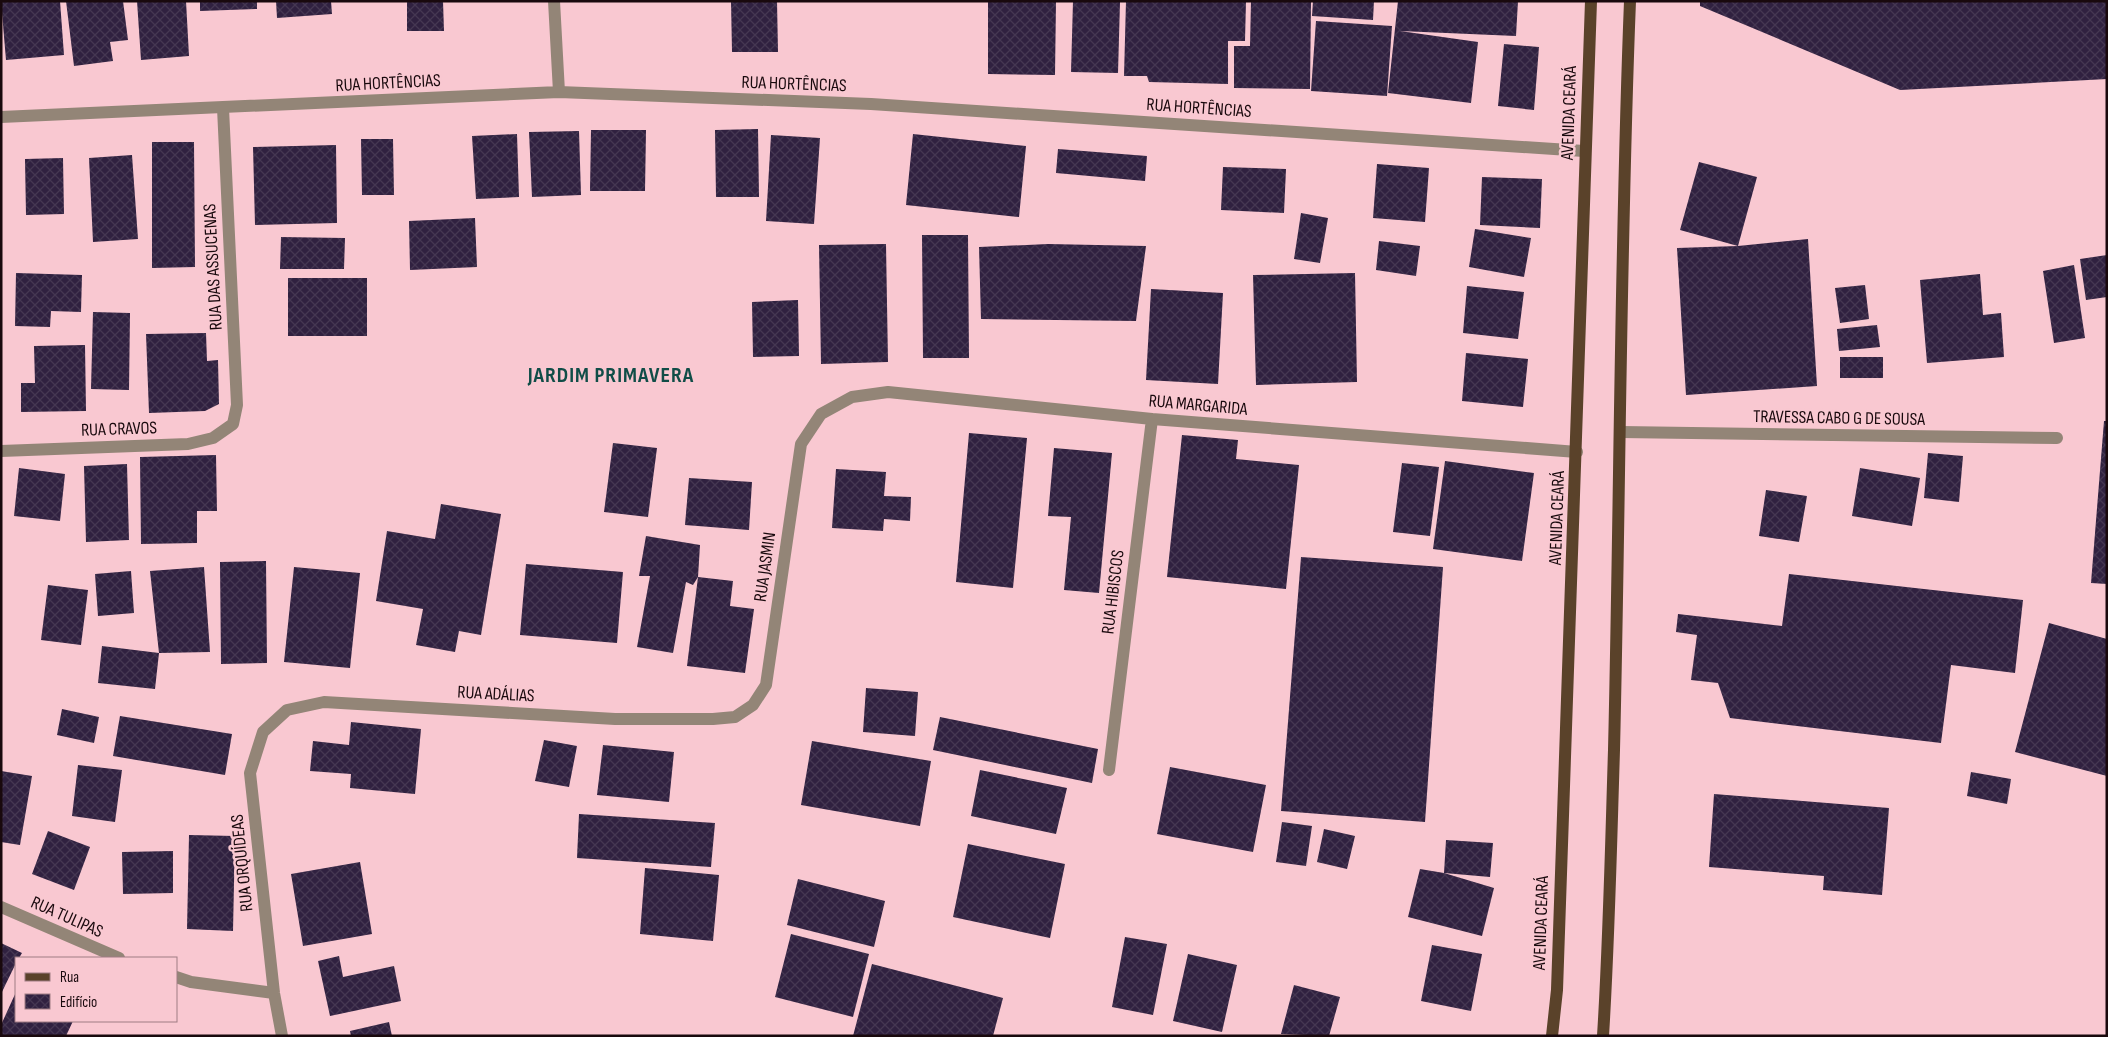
<svg xmlns="http://www.w3.org/2000/svg" width="2108" height="1037" font-family="'Sofia Sans Condensed',sans-serif">
<defs>
<pattern id="building-cross-hatch" width="8" height="8" patternUnits="userSpaceOnUse" patternTransform="scale(1.25)"><rect width="8" height="8" fill="#302140"/><path d="M0 0l8 8M0 8l8-8" fill="none" stroke="#453752"/></pattern>
</defs>
<rect width="100%" height="100%" fill="#f9c8d1"/>
<path fill="url(#building-cross-hatch)" d="M1 1H60L64 55 6 60Z
M66 1H123L128 40 110 42 113 61 74 66Z
M137 1H186L189 56 141 60Z
M200 1H257V9L200 11Z
M276 1H331L332 14 277 18Z
M407 1H443L444 31H407Z
M731 1H777L778 52H732Z
M988 1H1056L1055 75 988 74Z
M1073 1 1120 2 1118 73 1071 72Z
M1126 1H1246L1245 41H1228V84L1149 82 1147 76H1124Z
M1251 1H1311L1310 89 1234 88V46H1250Z
M1313 1H1374L1373 20 1312 16Z
M1398 1H1518L1516 36 1400 31 1478 42 1471 103 1388 93Z
M1700 1H2107V79L1900 90 1700 6Z
M1316 21 1392 26 1387 96 1311 91Z
M1504 44 1539 47 1534 110 1498 106Z
M758 129 759 197H716L715 130Z
M591 130H646L645 191H590Z
M579 131 581 195 532 197 529 132Z
M517 134 519 197 476 199 472 136Z
M913 134 1026 146 1019 217 906 205Z
M771 135 820 138 814 224 766 221Z
M361 139H393L394 195H362Z
M152 142H194L195 267 152 268Z
M336 145 337 223 255 225 253 147Z
M1058 149 1147 156 1145 181 1056 173Z
M132 155 138 239 93 242 89 158Z
M63 158 64 214 26 215 25 159Z
M1699 162 1757 177 1738 246 1808 239 1817 386 1686 395 1677 248 1738 246 1680 230Z
M1377 164 1429 168 1425 222 1373 218Z
M1223 167 1286 169 1284 213 1221 210Z
M1482 177 1542 179 1540 228 1480 225Z
M1301 213 1328 218 1320 263 1294 259Z
M475 218 477 267 410 270 409 221Z
M1475 229 1531 238 1524 277 1469 267Z
M922 235H968L969 358H923Z
M281 237 345 238 344 269H280Z
M1379 241 1420 246 1416 276 1376 270Z
M886 244 888 362 821 364 819 245Z
M1048 244 1146 246 1136 321 981 319 979 247Z
M2107 255V297L2086 300 2080 259Z
M2074 265 2085 338 2054 343 2043 271Z
M16 273 82 275 81 312 51 311 50 327 15 326Z
M1355 273 1357 382 1256 385 1253 275Z
M1980 274 1983 315 2001 313 2004 357 1927 363 1920 280Z
M288 278H367V336H288Z
M1865 285 1869 319 1840 323 1835 288Z
M1467 286 1524 292 1518 339 1463 333Z
M1151 289 1223 293 1218 384 1146 380Z
M798 300 799 356 753 357 752 302Z
M93 312 130 313 129 390 91 389Z
M1877 325 1880 347 1839 351 1837 329Z
M206 333 207 361 218 360 219 404 205 411 149 413 146 334Z
M85 345 86 411 21 412V383H35L34 346Z
M1466 353 1528 359 1523 407 1462 401Z
M1840 357H1883V378H1840Z
M2104 421H2107V584L2091 583Z
M969 433 1027 438 1013 588 956 582Z
M1182 435 1238 440 1236 459 1299 465 1286 589 1167 577Z
M613 443 657 448 648 517 604 512Z
M1054 448 1112 453 1099 593 1064 590 1071 517 1048 516Z
M1928 453 1963 456 1959 502 1924 498Z
M216 455 217 511H197V543L141 544 140 457Z
M1445 461 1534 473 1522 561 1433 549Z
M1402 463 1439 467 1430 536 1393 532Z
M127 464 129 540 86 542 84 466Z
M19 468 65 474 60 521 14 516Z
M1860 468 1920 478 1912 526 1852 516Z
M836 469 886 472 884 496 911 497 910 521 884 519 883 531 832 528Z
M689 478 752 482 749 530 685 525Z
M1766 490 1807 496 1799 542 1759 536Z
M441 504 501 514 481 635 459 631 455 652 416 645 423 609 376 601 387 531 435 539Z
M646 536 700 545 698 577 693 585 686 582 673 653 637 647 650 576H639Z
M1301 557 1443 567 1425 822 1281 811Z
M266 561 267 663 221 664 220 562Z
M526 564 623 572 617 643 520 635Z
M204 567 210 652 159 653 155 689 98 683 102 646 159 653 150 571Z
M294 567 360 573 350 668 284 662Z
M131 571 134 613 98 616 95 574Z
M1789 574 2023 600 2015 673 1951 665 1941 743 1730 718 1718 683 1691 680 1697 635 1676 632 1678 614 1782 626Z
M698 577 733 581 730 606 754 609 745 673 687 666Z
M48 585 88 590 81 645 41 640Z
M2049 623 2107 639V776L2015 752Z
M866 688 918 692 915 736 863 732Z
M62 709 99 717 94 743 57 735Z
M120 716 232 734 225 775 113 756Z
M940 717 1098 749 1092 783 933 750Z
M351 722 421 729 415 794 350 788 351 774 310 771 313 741 349 745Z
M544 740 577 746 569 787 535 781Z
M812 741 931 761 920 826 801 805Z
M603 745 674 752 669 802 597 795Z
M78 765 122 770 115 822 72 816Z
M1170 767 1266 785 1253 852 1157 834Z
M980 770 1067 788 1056 834 971 816Z
M1 771 32 776 20 845 1 842Z
M1971 772 2011 779 2007 804 1967 796Z
M1714 794 1889 808 1882 895 1823 890 1824 876 1709 867Z
M579 814 715 823 711 867 577 858Z
M1282 822 1312 826 1306 866 1276 862Z
M1324 829 1355 836 1347 869 1317 862Z
M48 831 90 847 74 890 32 874Z
M189 835 235 836 233 931 187 929Z
M1446 840 1493 843 1490 877 1444 873 1494 888 1482 936 1408 917 1420 869 1444 873Z
M968 844 1065 864 1050 938 953 917Z
M173 851V893L123 894 122 852Z
M360 862 372 934 303 946 291 874Z
M645 868 719 875 713 941 640 934Z
M798 879 885 901 874 947 787 925Z
M791 934 869 954 853 1017 775 997Z
M1125 937 1167 944 1153 1015 1112 1007Z
M1 943 22 953 19 958H16V963L1 994Z
M1432 945 1482 954 1471 1011 1421 1001Z
M1188 954 1237 965 1222 1032 1173 1021Z
M339 956 343 977 394 966 401 1001 330 1016 318 961Z
M872 964 1003 998 993 1036H853Z
M1294 985 1340 997 1329 1036 1281 1034Z
M16 992V1021H73L66 1036H1V1025Z
M389 1022 392 1036H351L350 1031Z"/>
<g fill="none" stroke-linecap="round" stroke-linejoin="round">
<path stroke="#938577" stroke-width="12" d="M554 1 559 92
M1 117 559 92 871 104 1584 151
M1621 432 2057 438
M1 451 188 444 213 438 233 424 237 405 223 108
M1109 770 1152 419
M1 907 119 958
M176 977 191 982 274 993
M282 1036 274 993 250 773 263 732 287 710 324 702 615 719H713L735 717 753 705 766 685 801 444 821 414 852 397 888 392 1152 419 1577 452"/>
<path stroke="#5a422a" stroke-width="12" d="M1552 1036 1557 990 1591 1
M1603 1036C1609 941 1611 845 1614 750 1620 500 1620 251 1630 1"/>
</g>
<g text-anchor="middle" dominant-baseline="central" stroke-width="5" stroke-linejoin="round" paint-order="stroke">
<g font-size="18" fill="#19090d" stroke="#f9c8d1">
<text transform="translate(388 83) rotate(-3)">RUA HORTÊNCIAS</text>
<text transform="translate(794 84) rotate(2)">RUA HORTÊNCIAS</text>
<text transform="translate(1199 108) rotate(4)">RUA HORTÊNCIAS</text>
<text transform="translate(1569 113) rotate(-88)">AVENIDA CEARÁ</text>
<text transform="translate(213 267) rotate(-93)">RUA DAS ASSUCENAS</text>
<text transform="translate(1198 405) rotate(5)">RUA MARGARIDA</text>
<text transform="translate(1839 418) rotate(1)">TRAVESSA CABO G DE SOUSA</text>
<text transform="translate(119 429) rotate(-2)">RUA CRAVOS</text>
<text transform="translate(1557 518) rotate(-88)">AVENIDA CEARÁ</text>
<text transform="translate(765 567) rotate(-82)">RUA JASMIN</text>
<text transform="translate(1113 592) rotate(-83)">RUA HIBISCOS</text>
<text transform="translate(496 694) rotate(3)">RUA ADÁLIAS</text>
<text transform="translate(242 863) rotate(-96)">RUA ORQUÍDEAS</text>
<text transform="translate(67 917) rotate(24)">RUA TULIPAS</text>
<text transform="translate(1541 923) rotate(-88)">AVENIDA CEARÁ</text>
</g>
<g font-size="22" font-weight="bold" letter-spacing="1" fill="#104d47" stroke="#f9c8d1">
<text x="611" y="375">JARDIM PRIMAVERA</text>
</g>
</g>
<rect width="2108" height="1037" fill="none" stroke="#19090d" stroke-width="5"/>
<rect x="15" y="957" width="162" height="65" fill="#f9c8d1" stroke="#9f7c83"/>
<rect x="25" y="973" width="25" height="8" fill="#5a422a" stroke="#9f7c83"/>
<text x="60" y="982" font-size="15" fill="#19090d">Rua</text>
<rect x="25" y="994" width="25" height="15" fill="url(#building-cross-hatch)" stroke="#9f7c83"/>
<text x="60" y="1007" font-size="15" fill="#19090d">Edifício</text>
</svg>
